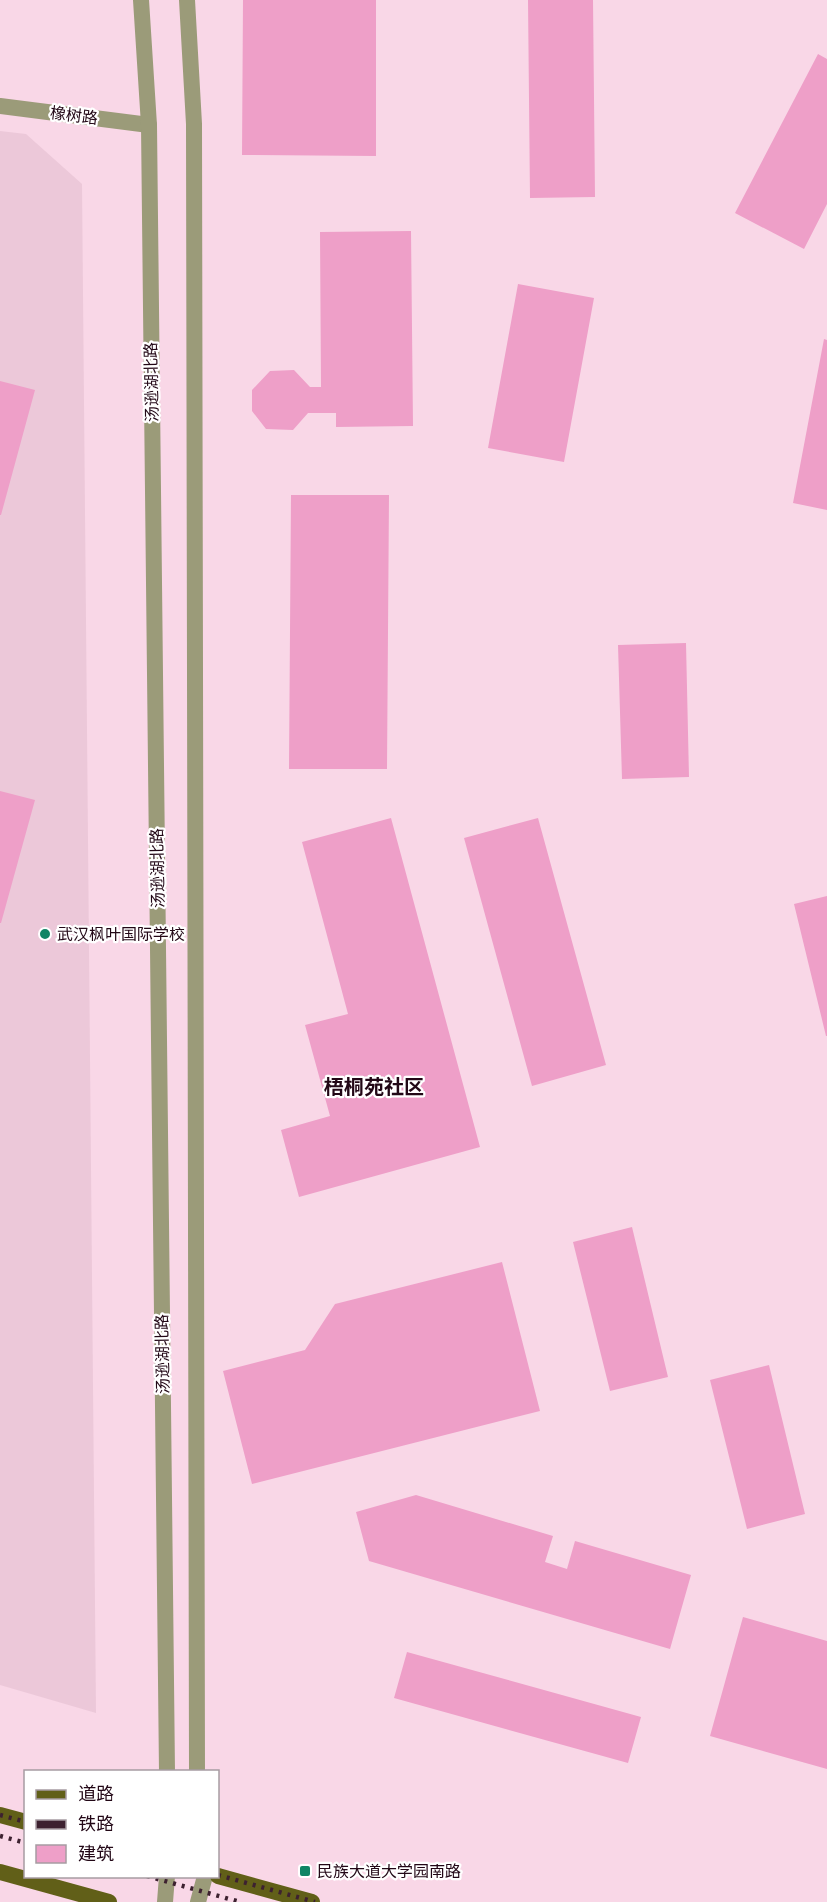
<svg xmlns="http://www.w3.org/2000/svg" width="827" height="1902" font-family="'IBM Plex Sans','Noto Sans SC',sans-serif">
<rect width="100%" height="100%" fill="#f9d7e7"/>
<path fill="#ecc8d9" d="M0 131 26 134 82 184 96 1713 0 1685Z"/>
<path fill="#ee9fc8" d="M243 0H376V156L242 155Z
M528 0H593L595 197 530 198Z
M818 54 827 59V204L804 249 735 213Z
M411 231 413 426 336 427V413H308L293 430 266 429 252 411V390L270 371 294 370 310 387H321L320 232Z
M518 284 594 298 564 462 488 448Z
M824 339 827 340V510L793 503Z
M0 381 35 390 1 515H0Z
M291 495H389L387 769H289Z
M686 643 689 777 622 779 618 645Z
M0 791 35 800 1 923H0Z
M391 818 480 1147 299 1197 281 1130 330 1116 305 1025 348 1014 302 842Z
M538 818 606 1065 532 1086 464 838Z
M827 896V1036H826L794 904Z
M632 1227 668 1377 610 1391 573 1242Z
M502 1262 540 1411 252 1484 223 1371 305 1350 335 1304Z
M769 1365 805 1514 747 1529 710 1380Z
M416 1495 553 1536 545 1562 567 1569 575 1541 691 1575 670 1649 369 1561 356 1512Z
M743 1617 827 1641V1769L710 1736Z
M407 1652 641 1717 628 1763 394 1698Z"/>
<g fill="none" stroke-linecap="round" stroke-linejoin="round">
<path stroke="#9b9b79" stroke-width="16" d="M0 106 149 125"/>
<path stroke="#9b9b79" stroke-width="16" d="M141 0 149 125 167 1772
M187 0 194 124 197 1772
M165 1902 167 1876
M198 1902 205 1876"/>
<path stroke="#615f18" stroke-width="16" d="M0 1815 26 1822
M0 1872 109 1902
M218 1876 312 1902"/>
<path stroke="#3d2130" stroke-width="4.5" stroke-dasharray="3 6" stroke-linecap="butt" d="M0 1815 26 1822
M0 1836 26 1843
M218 1875 315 1902
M147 1876 240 1902"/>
</g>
<g fill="#108565" stroke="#fff" stroke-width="2">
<circle cx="45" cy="934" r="6"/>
<rect x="299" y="1865" width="12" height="12" rx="3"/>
</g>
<g text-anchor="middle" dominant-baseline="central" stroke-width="4.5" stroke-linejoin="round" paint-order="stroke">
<g font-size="16" fill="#220716" stroke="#fff">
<text transform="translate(74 115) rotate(7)">橡树路</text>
<text transform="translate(151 382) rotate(-91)">汤逊湖北路</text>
<text transform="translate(157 868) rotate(-91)">汤逊湖北路</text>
<text transform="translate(162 1354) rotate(-91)">汤逊湖北路</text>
</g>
<g font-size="16" fill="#220716" stroke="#fff" text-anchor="start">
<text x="57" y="934">武汉枫叶国际学校</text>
<text x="317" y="1871">民族大道大学园南路</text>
</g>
<g font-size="20" font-weight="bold" fill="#220716" stroke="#fff">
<text x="374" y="1086">梧桐苑社区</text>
</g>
</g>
<rect x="24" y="1770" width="195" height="108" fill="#ffffff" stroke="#a79ca2" stroke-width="1.5"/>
<rect x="36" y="1790" width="30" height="9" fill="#615f18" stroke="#a79ca2" stroke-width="1.5"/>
<text x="78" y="1800" font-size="18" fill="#220716">道路</text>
<rect x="36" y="1820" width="30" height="9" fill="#3d2130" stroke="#a79ca2" stroke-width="1.5"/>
<text x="78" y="1830" font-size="18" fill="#220716">铁路</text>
<rect x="36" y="1845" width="30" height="18" fill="#ee9fc8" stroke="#a79ca2" stroke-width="1.5"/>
<text x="78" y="1860" font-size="18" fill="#220716">建筑</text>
</svg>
